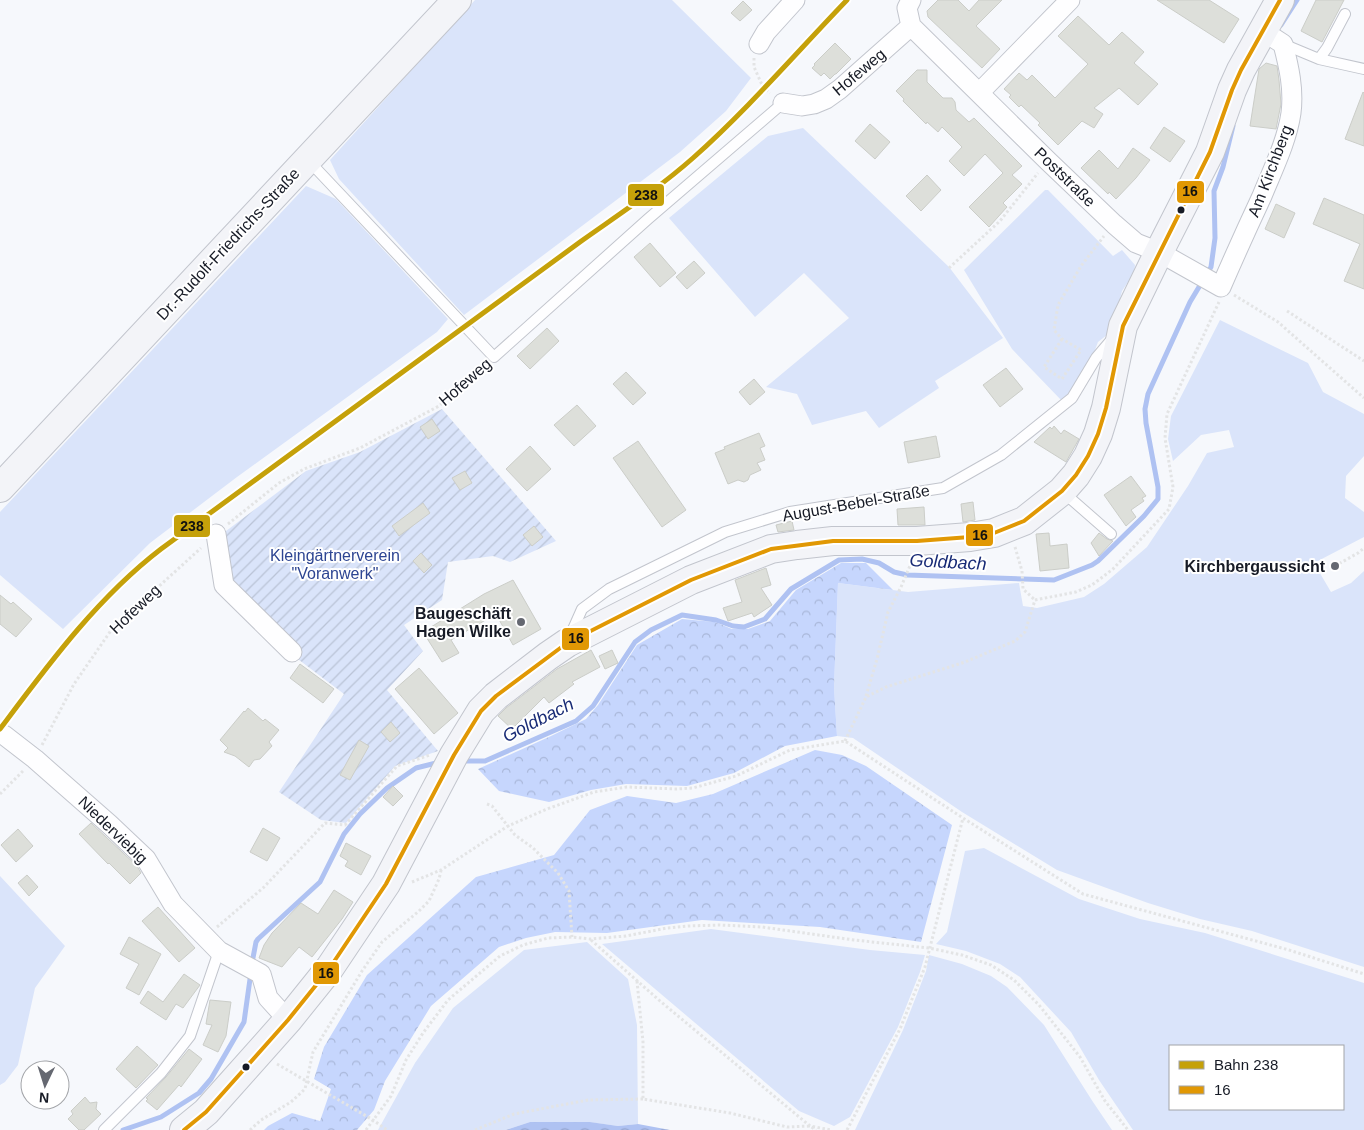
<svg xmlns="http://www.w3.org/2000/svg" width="1364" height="1130" font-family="Arial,sans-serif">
<defs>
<pattern id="forest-crowns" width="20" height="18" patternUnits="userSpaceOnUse" patternTransform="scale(1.25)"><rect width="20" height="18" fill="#c6d6fd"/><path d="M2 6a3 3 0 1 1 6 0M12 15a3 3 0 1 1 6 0" fill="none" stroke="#a9b7d9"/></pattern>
<pattern id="garden-furrows" width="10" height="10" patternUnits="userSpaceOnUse" patternTransform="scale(1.25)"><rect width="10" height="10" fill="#dae4fa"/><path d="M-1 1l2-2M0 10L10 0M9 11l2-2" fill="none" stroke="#bac3d6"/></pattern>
<pattern id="water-waves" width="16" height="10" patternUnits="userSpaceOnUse" patternTransform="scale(1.25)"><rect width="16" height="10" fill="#afc2f2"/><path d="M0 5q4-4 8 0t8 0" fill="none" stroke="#96a6cf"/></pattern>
</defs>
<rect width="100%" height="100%" fill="#f6f8fc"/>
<path fill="#dae4fa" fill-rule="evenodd" d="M475 0H672L751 78 726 111 680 152 464 315 339 179 330 160Z
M803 128 949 267 1003 338 935 381 939 388 879 428 866 411 812 425 797 394 766 387 849 318 804 273 755 317 669 218 768 136Z
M306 186 336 199 448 319 437 332 237 477 150 543 63 629 0 575V512Z
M1045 190H1048L1113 256 1122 250 1135 265 1134 273 1122 291 1112 331 1098 342 1090 363 1084 374 1062 401 1012 349 964 270Z
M1220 320 1308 363 1323 392 1364 414V456L1346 476 1345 498 1364 512V537L1314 563 1331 592 1351 583 1364 571V967L1252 931 1200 919 1148 903 1057 870 962 812 853 738 837 736 834 687 838 583 908 592 1019 583 1023 606 1037 608 1084 597 1104 584 1147 547 1188 486 1207 453 1234 447 1229 430 1201 435 1173 461 1168 439 1171 416Z
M984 848 1079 899 1140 919 1205 933 1364 983V1130H1133L1099 1080 1071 1032 1020 977 1000 964 966 951 936 944 947 932 965 851ZM1170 1046H1343V1109H1170Z
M0 876 65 946 35 988 18 1065 5 1082 0 1085Z
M711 929 870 950 925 955 920 972 898 1027 850 1117 834 1126 799 1111 602 944Z
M587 942 628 979 637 1025 638 1124 618 1126 589 1122H530L506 1130H378L415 1063 453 1008 524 950Z
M929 955 962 964 991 976 1007 987 1044 1025 1093 1102 1112 1130H855L903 1030 926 971Z"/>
<path fill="url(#forest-crowns)" d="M841 563H866L893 590 838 583 834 687 837 736 785 746 734 773 687 786 626 784 591 790 549 802 499 791 478 769 551 736 586 719 598 705 637 645 682 619 715 622 732 629H748L770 621 796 590Z
M815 750 842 755 866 766 952 825 921 942 820 927 702 920 607 933 555 932 526 938 499 947 431 1006 385 1081 374 1110 357 1130H264L268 1126 292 1113 320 1121 331 1089 314 1079 324 1047 367 975 476 877 554 855 590 810 627 796 676 803 713 794Z"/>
<path fill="url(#garden-furrows)" d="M442 409 556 541 510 562 493 556 448 562 442 600 404 625 423 651 387 690 438 751 395 766 346 823 321 820 279 792 344 694 282 647 224 585 218 537 306 471 360 452Z"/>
<path fill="url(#water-waves)" d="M530 1122H590L618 1126 638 1124 670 1130H506Z"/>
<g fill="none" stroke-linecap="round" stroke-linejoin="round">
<path stroke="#afc2f2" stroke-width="5" d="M1281 25 1297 0
M461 761H485L576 721 593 706 635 642 651 630 682 615 716 620 733 626 744 627 765 619 791 589 839 560 862 559 879 563 894 572 907 575 1054 580 1092 565 1098 561 1144 516 1158 499V487L1146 423 1145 409 1148 394 1190 302 1211 267 1215 238 1214 191 1223 167 1233 126
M252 963 256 942 258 939 320 882 344 834 360 814 387 788 416 768 440 762
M123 1130 161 1117 199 1093 211 1079 244 1022 251 972"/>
</g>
<path fill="#dddfda" stroke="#cbcdc8" d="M938 0H958L969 11 979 0H1002L976 26 1000 49 982 68 928 17 927 11Z
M1157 0H1209L1239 19 1224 43Z
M1316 0H1344L1322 42 1301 31Z
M743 1 752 10 740 21 731 13Z
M1078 16 1109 45 1122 32 1144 52 1134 63 1158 84 1138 105 1119 88 1094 108 1103 114 1094 128 1082 121 1058 145 1038 125 1040 123 1021 105 1019 107 1009 97 1011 95 1004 89 1019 73 1027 80 1032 75 1055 98 1088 64 1058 36Z
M835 43 851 59 836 74H835L830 79 824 73 821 76 812 68 815 65 814 64Z
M1266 63 1277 66 1279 80 1281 104 1276 129 1250 126 1259 69Z
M917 70H927V82L943 98H952L955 102 956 110 969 122 974 118 1022 166 1012 175 1022 184 1003 203 1007 207 989 227 969 207 1003 173 985 154 964 176 949 161 962 147 942 127 938 132 927 122 926 124 903 101 904 99 896 91Z
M1363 92 1364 93V146L1345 139Z
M870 124 890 142 875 159 855 141Z
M1164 127 1185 141 1170 162 1150 148Z
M1133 148 1150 160 1136 178 1116 199 1109 192 1108 194 1081 168 1099 150 1118 169Z
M927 175 941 190 921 211 906 196Z
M1324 198 1364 215V289L1344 281 1360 244 1313 224Z
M1276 204 1295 213 1284 238 1265 229Z
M650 243 676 273 660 287 634 257Z
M694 261 705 273 687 289 676 277Z
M547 328 559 341 530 369 517 356Z
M1006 368 1023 389 1000 407 983 385Z
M626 372 646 393 633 405 613 384Z
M754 379 765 392 750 405 739 392Z
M577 405 596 426 574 446 554 425Z
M432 419 440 431 428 439 420 427Z
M1054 426 1061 434 1064 430 1079 439 1066 462 1034 442 1050 427 1052 429Z
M759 433 765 446 760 448 765 460 757 463 761 470 750 475 748 480 744 482 738 480 728 484 715 453 725 449 724 447Z
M936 436 940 457 908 463 904 442Z
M638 441 686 510 662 527 613 458Z
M530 446 551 469 527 491 506 469Z
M465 471 472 483 460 490 452 478Z
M1131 476 1146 496 1142 498 1144 501 1131 510 1136 517 1126 526 1104 495Z
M973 502 975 520 963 522 961 504Z
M423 503 430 513 399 536 392 526Z
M924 507 925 525H898L897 509Z
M792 521 794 530 778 532 776 525Z
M534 526 543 537 532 546 523 535Z
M1049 533 1050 546 1067 544 1069 568 1040 571 1036 534Z
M1099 533 1107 539 1113 541 1099 556 1091 543Z
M421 553 432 565 424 573 413 561Z
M766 568 771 585 761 588 772 605 754 617 752 613 728 621 723 608 742 602 735 580Z
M513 580 541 629 513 645 496 614 451 640 459 653 442 662 423 632 484 594Z
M0 595 11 604 13 602 32 619 16 637 0 624Z
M591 650 600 667 572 682 574 684 549 703 544 697 512 729 498 716 506 708 557 669Z
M612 650 618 663 605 669 599 656Z
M300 664 334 689 323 703 290 678Z
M419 668 458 713 434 734 395 689Z
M248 708 263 721 265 719 279 730 269 742 272 746 260 759 254 760 249 767 235 756 224 752 228 748 220 740 244 711 245 712Z
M391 722 400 733 390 742 381 732Z
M359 740 369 746 350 780 340 775Z
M393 786 403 796 393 806 383 797Z
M91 823 137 866 141 873 130 884 109 863 108 864 79 834Z
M263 828 280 838 267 861 250 852Z
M18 829 33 846 16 862 1 845Z
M346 843 371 856 361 875 345 866 348 861 340 856Z
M27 875 38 887 29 896 18 883Z
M334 890 353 902 342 919 312 957 299 947 282 967 259 958 264 945 272 933 301 903 318 914Z
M158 907 195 948 179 962 142 921Z
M129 937 161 954 139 995 126 988 139 964 120 954Z
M184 974 200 985 183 1008 176 1004 166 1020 140 1003 148 991 163 1002Z
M210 1000 231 1002 226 1036 218 1052 203 1045 212 1025 206 1024Z
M137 1046 158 1065 136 1088 116 1069Z
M189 1049 202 1059 181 1087 179 1085 157 1110 146 1101 148 1099 146 1098 166 1077Z
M85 1097 90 1103 97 1102 96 1109 101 1114 84 1130H79L68 1119 73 1114 71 1111Z"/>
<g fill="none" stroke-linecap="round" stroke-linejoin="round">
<defs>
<path id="lane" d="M1283 44 1319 59 1364 69
M1319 59 1327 48 1345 14
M308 160 494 357 648 219 783 103
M1063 492 1111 534
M570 636 582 609 609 589 725 532 790 512 943 488 1001 455 1072 398 1096 358 1113 338
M104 1130 161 1073 190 1036 219 951"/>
<path id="street" d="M911 0 907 8 911 26
M911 26 1048 161 1114 224 1136 243 1159 252 1221 287C1234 257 1248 226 1262 196 1273 169 1287 141 1291 113 1294 89 1289 67 1283 44L1263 31
M759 44 766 32 795 0
M979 93 1070 0
M783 103 802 106 814 104 826 99 840 89 911 26
M216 534 224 585 292 652
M4 735 35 759 109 824 146 859 173 904 219 951 261 974 268 998 288 1020"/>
<path id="secondary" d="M0 488 457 0
M184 1130 206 1112 223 1093 288 1020 329 969 386 884 454 755 481 711 496 696 548 656 567 643 691 580 771 549 797 545 833 541H917L970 537 994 533 1024 521 1062 491 1076 475 1088 456 1098 434 1106 408 1123 326 1159 252 1210 152 1232 90 1241 70 1280 0"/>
</defs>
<use href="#lane" stroke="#c2c5cd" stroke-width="12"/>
<use href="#street" stroke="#c2c5cd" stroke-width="21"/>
<use href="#secondary" stroke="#c2c5cd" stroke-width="30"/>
<path stroke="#e3e4e5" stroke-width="3" stroke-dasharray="2.5 2.5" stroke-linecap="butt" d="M754 58V67L763 87 770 93
M949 268 1000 221 1038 173
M1234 295 1278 322 1364 398
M1287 311 1364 361
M1062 339 1044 367 1062 379 1081 350 1062 339 1054 330 1058 305 1081 266 1104 236
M228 524 279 483 304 469 360 448 439 406 486 364
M1015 547 1022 571 1023 589 1035 600
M1335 566 1358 553 1364 548
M1035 600 1076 592 1092 585 1113 569 1169 509 1173 487 1165 438 1167 414 1219 302
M866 696 877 659 888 612 901 587 912 561
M845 741 866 697 886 687 965 662 1015 641 1025 632 1035 600
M42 745 74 684 112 629 201 548
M0 794 24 770
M487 804 492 806 515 835 533 848 558 873 569 891 572 937
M412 882 441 870 508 826 547 809 594 792 627 787 677 789 693 788 736 776 790 750 845 741 963 818 1083 894 1289 950 1364 974
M217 927 263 888 325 823 345 825 397 766 430 755
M591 940 660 1001 810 1126 831 1130
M637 981 643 1042V1099L730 1113 787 1127 810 1126 816 1130
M277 1064 373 1120 387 1130
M250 1130 261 1120 291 1102 305 1089 313 1052 362 971 382 942 419 911 429 901 439 879 441 871
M366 1130 391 1096 406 1060 423 1033 448 1000 500 956 523 945 548 938 572 937 590 939 626 936 667 928 688 926 720 925 762 927 854 940 929 948 962 955 991 965 1014 980 1039 1005 1080 1057 1105 1101 1128 1130
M475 1130 514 1114 588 1100 643 1099
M847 1130 900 1029 925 967 963 818"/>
<use href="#lane" stroke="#fefeff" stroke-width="10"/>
<use href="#street" stroke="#fefeff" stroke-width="19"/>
<use href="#secondary" stroke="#f3f4f8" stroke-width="28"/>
<defs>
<path id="bus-1" d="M184 1130 206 1112 288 1020 329 969 386 884 454 755 481 711 496 696 567 643 691 580 771 549 833 541H917L970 537 994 533 1024 521 1062 491 1076 475 1088 456 1098 434 1106 408 1123 326 1210 152 1232 90 1241 70 1280 0"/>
</defs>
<use href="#bus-1" stroke="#fff" stroke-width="8"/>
<use href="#bus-1" stroke="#e19804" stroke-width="4"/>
<defs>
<path id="rail-1" d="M0 729C48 665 97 598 161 549L580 242C618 215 658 189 693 158 748 109 796 53 847 0"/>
</defs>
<use href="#rail-1" stroke="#fff" stroke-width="9"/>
<use href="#rail-1" stroke="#c5a10a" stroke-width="5"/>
</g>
<g fill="#171b26" stroke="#fff" stroke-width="2">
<circle cx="1181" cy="210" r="4.5"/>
<circle cx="246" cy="1067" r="4.5"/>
</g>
<g fill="#656871" stroke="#fff" stroke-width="2">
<circle cx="1335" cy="566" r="5"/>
<circle cx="521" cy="622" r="5"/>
</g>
<g text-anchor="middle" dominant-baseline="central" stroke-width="4" stroke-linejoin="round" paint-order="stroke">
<g font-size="16" fill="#171b26" stroke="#fff">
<text transform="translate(859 72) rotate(-40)">Hofeweg</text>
<text transform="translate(1270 171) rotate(-69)">Am Kirchberg</text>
<text transform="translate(1065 177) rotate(44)">Poststraße</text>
<text transform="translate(228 244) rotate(-47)">Dr.-Rudolf-Friedrichs-Straße</text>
<text transform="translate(465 382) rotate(-41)">Hofeweg</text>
<text transform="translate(856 503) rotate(-10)">August-Bebel-Straße</text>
<text transform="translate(135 609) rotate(-44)">Hofeweg</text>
<text transform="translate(113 830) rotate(44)">Niederviebig</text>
</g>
<g font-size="16" fill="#2d4592" stroke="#fff">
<text x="335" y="555">Kleingärtnerverein<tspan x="335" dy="18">"Voranwerk"</tspan></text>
</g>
<g font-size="16" font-weight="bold" fill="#171b26" stroke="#fff" text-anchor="end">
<text x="1325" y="566">Kirchbergaussicht</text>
<text x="511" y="613">Baugeschäft<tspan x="511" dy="18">Hagen Wilke</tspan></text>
</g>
<g font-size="18" font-style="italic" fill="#182b76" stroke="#fff">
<text transform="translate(948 562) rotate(3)">Goldbach</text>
<text transform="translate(538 720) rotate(-27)">Goldbach</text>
</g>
</g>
<g stroke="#fff" stroke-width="2">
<rect x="1176" y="180" width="29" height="24" rx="5" fill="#e19804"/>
<rect x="627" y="183" width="38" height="24" rx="5" fill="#c5a10a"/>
<rect x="173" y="514" width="38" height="24" rx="5" fill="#c5a10a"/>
<rect x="965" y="523" width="29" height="24" rx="5" fill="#e19804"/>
<rect x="561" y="627" width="29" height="24" rx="5" fill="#e19804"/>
<rect x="312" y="961" width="28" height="24" rx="5" fill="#e19804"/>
</g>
<g font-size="14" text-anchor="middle" font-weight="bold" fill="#111">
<text x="1190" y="196">16</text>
<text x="646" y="200">238</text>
<text x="192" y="531">238</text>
<text x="980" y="540">16</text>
<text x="576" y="643">16</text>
<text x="326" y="978">16</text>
</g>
<rect x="1169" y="1045" width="175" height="65" fill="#ffffff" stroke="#a2a4a8"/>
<rect x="1179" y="1061" width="25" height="8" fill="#c5a10a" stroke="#a2a4a8"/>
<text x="1214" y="1070" font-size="15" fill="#171b26">Bahn 238</text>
<rect x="1179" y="1086" width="25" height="8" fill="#e19804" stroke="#a2a4a8"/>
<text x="1214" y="1095" font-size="15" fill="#171b26">16</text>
<g transform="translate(45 1085) rotate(184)"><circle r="24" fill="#ffffff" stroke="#a2a4a8"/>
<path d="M0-4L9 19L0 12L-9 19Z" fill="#656871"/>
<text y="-8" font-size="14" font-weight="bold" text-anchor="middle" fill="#171b26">N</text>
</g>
</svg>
